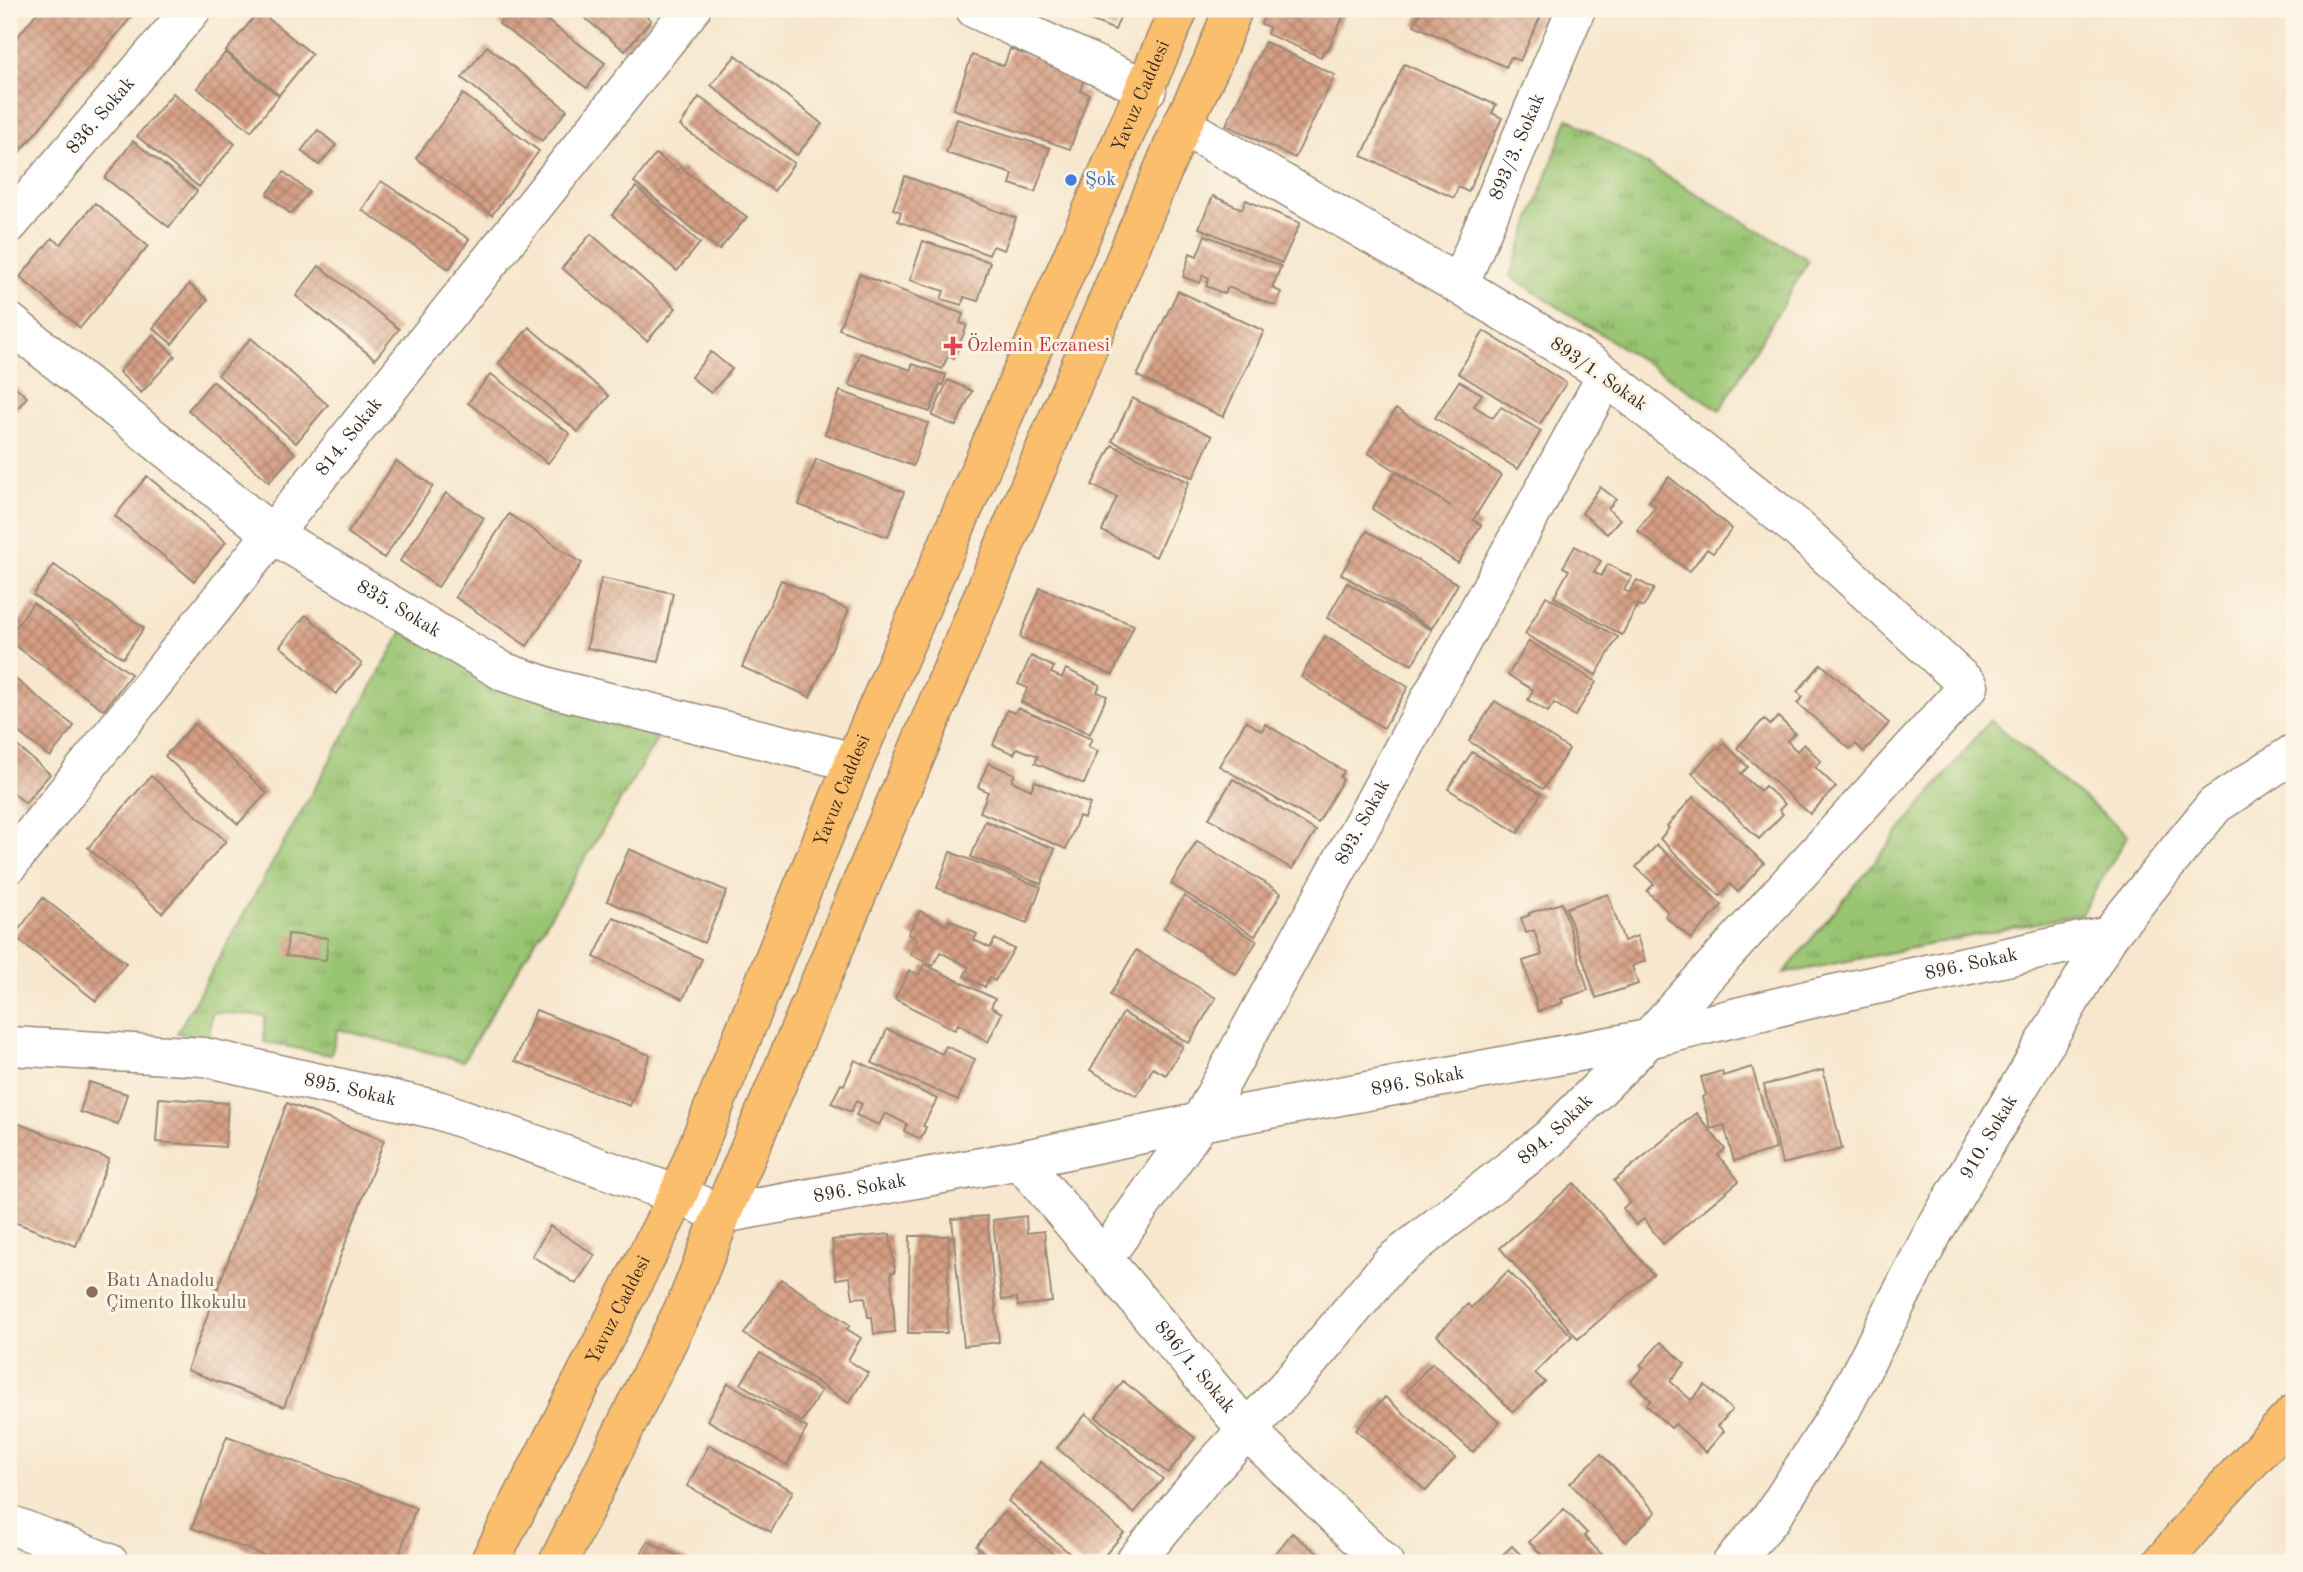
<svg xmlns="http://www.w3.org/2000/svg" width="2303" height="1572" font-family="'Old Standard TT',serif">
<defs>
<pattern id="park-tufts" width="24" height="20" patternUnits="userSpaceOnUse" patternTransform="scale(1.75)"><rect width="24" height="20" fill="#99c572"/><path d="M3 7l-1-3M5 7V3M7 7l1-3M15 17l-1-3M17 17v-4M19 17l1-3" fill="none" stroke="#7ea05d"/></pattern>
<pattern id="building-cross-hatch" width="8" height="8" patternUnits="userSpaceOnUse" patternTransform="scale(1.75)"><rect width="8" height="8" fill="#d69e84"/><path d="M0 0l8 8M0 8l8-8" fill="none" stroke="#af816b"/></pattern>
</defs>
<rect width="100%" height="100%" fill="#fcf5e5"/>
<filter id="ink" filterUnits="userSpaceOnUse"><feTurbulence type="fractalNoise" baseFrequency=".0143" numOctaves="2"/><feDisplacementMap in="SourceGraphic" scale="14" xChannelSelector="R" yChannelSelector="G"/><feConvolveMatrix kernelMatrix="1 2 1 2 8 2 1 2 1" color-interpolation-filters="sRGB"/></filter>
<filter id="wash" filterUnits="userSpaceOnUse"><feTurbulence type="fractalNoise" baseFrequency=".00686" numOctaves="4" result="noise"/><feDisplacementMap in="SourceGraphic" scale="28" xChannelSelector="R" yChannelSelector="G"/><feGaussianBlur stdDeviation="1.57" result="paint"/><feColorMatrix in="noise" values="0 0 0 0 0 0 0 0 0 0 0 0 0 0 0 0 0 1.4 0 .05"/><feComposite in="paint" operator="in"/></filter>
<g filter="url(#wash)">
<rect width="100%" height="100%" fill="#f7e7ce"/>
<path fill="url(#park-tufts)" stroke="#6a7848" stroke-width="2" d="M1568 118 1809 260 1720 410 1510 276Z
M404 629 507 683 658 738 463 1061 338 1029 331 1055 264 1042 265 1016 212 1012 209 1038 177 1033Z
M1990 720 2128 835 2081 914 1783 974Z"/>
<g id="blocks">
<path fill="url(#building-cross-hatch)" d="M40 9H138L9 165V47Z
M510 9H531L605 63 587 88 499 24Z
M574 9H638L651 20 625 51Z
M1063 9H1123L1115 30Z
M1267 9H1347L1327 51 1324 50 1321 57 1267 34 1269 27 1261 24Z
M1422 9H1544L1520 61 1511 57 1506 67 1414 25Z
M259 11 312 54 279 95 226 51Z
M1265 42 1335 75 1295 158 1226 125Z
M487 46 567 110 542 141 462 78Z
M1010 49 1085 76 1080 91 1089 94 1070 149 953 109 972 55 1004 66Z
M225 53 279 96 251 131 197 88Z
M736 55 822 124 797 155 711 85Z
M1404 64 1496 105 1492 113 1502 118 1468 192 1458 187 1454 198 1362 156Z
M173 93 235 144 199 187 137 136Z
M463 94 539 151 492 215 416 158Z
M699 97 794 163 774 191 680 126Z
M957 119 1050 148 1035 192 1010 184 1013 174 946 153Z
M318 130 336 145 319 165 301 151Z
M133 141 197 191 169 227 105 178Z
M656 154 678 171 680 167 747 217 719 250 634 182Z
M284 172 309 192 291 214 267 194Z
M905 176 1016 218 1004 250 993 246 989 255 898 221 901 212 893 209Z
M381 181 469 239 449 269 362 210Z
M636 187 700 243 677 271 612 215Z
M1213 196 1242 209 1246 200 1300 223 1282 263 1199 228Z
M95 203 148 246 80 328 20 277 52 238 61 244Z
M591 234 676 308 647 341 562 268Z
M1205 235 1281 266 1272 288 1281 292 1276 306 1228 287 1225 294 1206 286 1209 278 1203 275 1200 283 1183 277 1190 253 1197 256Z
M923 241 990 262 978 301 964 297 962 305 941 299 944 291 910 280Z
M319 266 399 329 375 359 296 296Z
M859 274 963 314 960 323 967 325 954 359 948 356 942 369 839 329Z
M189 284 208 300 172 344 153 328Z
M1178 291 1264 331 1223 417 1137 376Z
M529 327 609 396 578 432 499 363Z
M1484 331 1566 383 1540 424 1458 373Z
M153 335 175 356 141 393 119 372Z
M251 338 328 405 296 443 218 375Z
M711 352 732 369 711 393 691 377Z
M860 353 911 370 912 364 946 375 943 385 940 384 930 412 849 385Z
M491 374 570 434 548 463 468 403Z
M948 380 972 391 956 426 932 416Z
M9 381 27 397 9 419Z
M213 381 295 453 269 482 188 410Z
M1459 381 1482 394 1474 406 1493 418 1501 407 1541 431 1518 469 1435 418Z
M840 391 928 423 913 466 825 434Z
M1132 398 1212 436 1193 478 1112 441Z
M1396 409 1501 475 1473 520 1481 525 1458 563 1372 509 1395 472 1451 506 1368 453Z
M1112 445 1189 482 1156 557 1102 531 1117 497 1092 485Z
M816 459 904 492 888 537 799 505Z
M396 461 433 486 384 558 348 533Z
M147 476 226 542 194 581 115 516Z
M1669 477 1732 529 1713 553 1707 549 1689 572 1637 530 1656 506 1649 501Z
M1600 487 1616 499 1608 509 1620 519 1607 534 1582 513Z
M446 493 484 518 438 587 400 561Z
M509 514 582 563 527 646 455 597Z
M1367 531 1458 584 1432 628 1341 574Z
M1575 546 1601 561 1594 572 1601 576 1608 564 1632 577 1624 590 1629 593 1637 580 1654 589 1643 607 1638 604 1622 635 1554 597 1569 570 1563 567Z
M54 565 144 628 123 658 33 595Z
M601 578 673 593 659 662 587 648Z
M781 580 849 610 810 697 742 667Z
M1347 583 1432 630 1412 665 1327 618Z
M1040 588 1134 625 1113 675 1020 637Z
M1546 596 1618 637 1596 675 1525 634Z
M33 603 131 674 104 710 9 641V637Z
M306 615 362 664 336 694 280 646Z
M1325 636 1408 687 1384 728 1301 677Z
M1529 641 1596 682 1575 716 1554 703 1548 712 1528 700 1533 690 1508 675Z
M1031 656 1054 667 1051 673 1062 678 1066 669 1100 685 1097 692 1107 696 1090 734 1021 702 1028 688 1018 684Z
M1821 664 1889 723 1864 752 1856 744 1850 749 1797 703 1803 697 1797 692Z
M9 674 74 726 50 757 9 725Z
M1495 701 1569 749 1543 789 1469 741Z
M1018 708 1092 739 1088 747 1098 751 1084 784 1035 763 1038 756 1017 748 1014 754 993 745 1007 710 1015 713Z
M1778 717 1795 733 1787 741 1797 751 1804 744 1821 761 1815 767 1836 787 1810 814 1737 748 1764 719 1770 725Z
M1246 721 1262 731 1265 724 1344 771 1340 777 1343 779 1318 823 1219 766Z
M194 724 267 793 238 824 165 756Z
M9 739 50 774 25 803 9 789Z
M1724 743 1748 767 1741 774 1760 791 1765 786 1785 804 1779 810 1783 814 1759 839 1692 773 1716 748 1718 750Z
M1472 752 1541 794 1518 833 1448 789Z
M988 763 1015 774 1012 781 1031 790 1035 781 1090 804 1084 818 1079 816 1066 849 980 812 988 792 978 787Z
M151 776 226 841 162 913 88 848Z
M1233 779 1316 831 1292 869 1209 818Z
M1693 797 1764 863 1738 892 1730 884 1720 896 1660 839 1669 828 1667 826Z
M985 821 1055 849 1041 884 971 857Z
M1197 841 1281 893 1255 936 1171 884Z
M1657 845 1722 905 1691 939 1665 916 1668 912 1647 891 1654 884 1636 867Z
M629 849 727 891 704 943 607 901Z
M950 852 1041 887 1027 923 937 888Z
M1608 894 1624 941 1637 936 1645 961 1632 966 1638 984 1596 998 1566 908Z
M1184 896 1257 941 1236 974 1164 928Z
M43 898 126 963 96 1001 14 936Z
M1562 903 1588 990 1561 999 1563 1003 1538 1011 1523 961 1542 955 1534 930 1526 933 1521 918 1530 915 1529 913Z
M920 911 948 926 950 920 977 934 974 940 990 948 995 939 1014 949 995 981 989 978 985 987 964 976 969 967 940 952 933 966 910 954 917 939 908 934Z
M613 917 702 959 683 999 594 957Z
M288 934 328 938 326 960 286 956Z
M1136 950 1216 998 1189 1043 1110 995Z
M924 964 995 999 991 1007 1002 1013 988 1042 958 1024 955 1030 895 999 909 970 919 975Z
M536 1010 650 1055 630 1106 515 1061Z
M1123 1013 1183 1046 1166 1075 1153 1068 1137 1096 1090 1070Z
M887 1029 942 1054 946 1046 975 1059 958 1100 872 1063Z
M855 1060 937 1099 923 1126 926 1127 921 1139 904 1131 907 1124 885 1113 879 1125 856 1115 862 1104 856 1101 851 1112 831 1103 841 1084 844 1085Z
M1752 1067 1776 1149 1734 1161 1724 1125 1711 1129 1702 1097 1706 1095 1701 1077 1722 1071 1723 1076Z
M1823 1070 1842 1149 1782 1164 1764 1085Z
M89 1082 127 1094 118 1124 80 1112Z
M159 1098 228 1103 225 1147 156 1142Z
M287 1103 384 1140 284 1407 187 1370Z
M1696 1113 1725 1149 1718 1155 1739 1181 1663 1244 1644 1219 1636 1225 1623 1208 1630 1202 1614 1181Z
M9 1120 109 1159 76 1246 9 1220Z
M1574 1183 1653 1274 1578 1339 1500 1248Z
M987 1216 999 1342 964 1346 952 1219Z
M1026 1216 1027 1233 1044 1231 1052 1302 1018 1306 1017 1298 1002 1300 993 1220Z
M550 1226 595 1255 576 1284 532 1256Z
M890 1234 895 1272H891L895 1332 874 1334 872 1317H868L865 1297 853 1298 850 1277 836 1279 832 1240Z
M910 1236H949L947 1333H908Z
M1508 1271 1572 1336 1535 1373 1545 1382 1513 1412 1437 1335 1468 1304 1471 1308Z
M781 1279 850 1325 847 1329 861 1338 848 1360 868 1373 849 1403 744 1334Z
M1661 1342 1685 1364 1670 1381 1691 1400 1705 1385 1732 1410 1718 1426 1724 1431 1706 1452 1675 1424 1671 1428 1646 1405 1651 1400 1631 1381 1643 1367 1640 1365Z
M760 1353 821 1391 802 1422 741 1384Z
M1432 1363 1499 1422 1473 1452 1406 1392Z
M1123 1381 1195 1438 1168 1473 1096 1417Z
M728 1383 807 1428 787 1465 707 1420Z
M1385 1397 1455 1458 1426 1491 1356 1430Z
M1086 1414 1163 1479 1134 1513 1057 1448Z
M227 1436 416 1508 396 1563H283L192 1528Z
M709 1445 793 1491 771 1532 687 1486Z
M1601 1454 1656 1512 1626 1542 1570 1483Z
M1041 1462 1124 1533 1098 1563H1081L1008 1501Z
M1564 1509 1587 1533 1584 1536 1610 1563H1550L1529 1542Z
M1004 1512 1063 1563H997L976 1546Z
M1292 1533 1330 1563H1268Z
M648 1541 691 1563H636Z
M1512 1546 1529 1563H1494Z
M978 1551 992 1563H968Z"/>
</g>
</g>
<g filter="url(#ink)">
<use href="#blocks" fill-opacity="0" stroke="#998876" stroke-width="2"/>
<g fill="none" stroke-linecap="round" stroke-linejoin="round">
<defs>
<g id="minor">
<path d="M975 9 1147 89"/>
<path id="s1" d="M9 224 192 9"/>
<path id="s2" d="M1459 285 1576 9"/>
<path id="s3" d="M9 322 272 534 504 672 555 689 854 762"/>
<path id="s4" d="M9 864 691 9"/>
<path id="s5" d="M9 1046 204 1057 438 1110 678 1195 722 1214 1020 1160 1200 1122 1648 1039 1815 998 2109 935"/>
<path id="s6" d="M1020 1160 1247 1430 1384 1563"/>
<path id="s7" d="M1103 1259 1200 1122 1606 376"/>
<path d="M9 1524 109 1563"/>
<path id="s8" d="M1134 1563 1207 1473 1295 1378 1391 1263 1549 1139 1648 1039 1969 686 1795 526 1592 365 1459 285 1182 125"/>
<path id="s9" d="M1732 1563 1771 1518 1841 1410 1935 1229 2109 935 2215 805 2294 753"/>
</g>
<g id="major">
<path id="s10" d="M489 1563 678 1195 854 762 1179 9"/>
<path d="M558 1563 688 1300 722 1214 1182 125 1212 63 1233 9"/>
</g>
<path id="highway" d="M2162 1563 2216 1498 2294 1414"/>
</defs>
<use href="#minor" stroke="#998876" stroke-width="41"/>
<use href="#major" stroke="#998876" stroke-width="41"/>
<use href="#highway" stroke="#998876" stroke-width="41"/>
<use href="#minor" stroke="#fff" stroke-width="38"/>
<use href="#major" stroke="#fabe6d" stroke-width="38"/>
<use href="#highway" stroke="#fabe6d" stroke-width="38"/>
</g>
</g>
<circle fill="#3f7fe0" stroke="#fcf5e5" stroke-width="2.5" cx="1071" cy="180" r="7"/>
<path fill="#e0444e" stroke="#fcf5e5" stroke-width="2.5" d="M949.5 335.5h7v7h7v7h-7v7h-7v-7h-7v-7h7z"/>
<circle fill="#8d6e63" stroke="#fcf5e5" stroke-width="2.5" cx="92" cy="1292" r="7"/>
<g text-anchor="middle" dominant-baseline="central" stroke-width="6" stroke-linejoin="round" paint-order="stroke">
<g font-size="19" fill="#3b2a1e" stroke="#fcf5e5">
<text stroke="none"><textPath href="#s10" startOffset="1606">Yavuz Caddesi</textPath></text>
<text stroke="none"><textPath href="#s1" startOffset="142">836. Sokak</textPath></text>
<text stroke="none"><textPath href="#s2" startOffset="150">893/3. Sokak</textPath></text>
<text transform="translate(1598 375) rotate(35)">893/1. Sokak</text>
<text stroke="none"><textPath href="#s4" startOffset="546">814. Sokak</textPath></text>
<text stroke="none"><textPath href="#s3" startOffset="485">835. Sokak</textPath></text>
<text stroke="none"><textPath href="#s10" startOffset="850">Yavuz Caddesi</textPath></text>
<text stroke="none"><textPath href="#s7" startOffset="509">893. Sokak</textPath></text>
<text stroke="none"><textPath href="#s5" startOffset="2012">896. Sokak</textPath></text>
<text stroke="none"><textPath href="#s5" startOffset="1446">896. Sokak</textPath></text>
<text stroke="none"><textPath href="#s5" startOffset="345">895. Sokak</textPath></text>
<text stroke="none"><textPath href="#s8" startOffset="607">894. Sokak</textPath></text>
<text stroke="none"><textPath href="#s9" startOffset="499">910. Sokak</textPath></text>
<text stroke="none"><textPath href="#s5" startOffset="878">896. Sokak</textPath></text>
<text stroke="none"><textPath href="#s10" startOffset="284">Yavuz Caddesi</textPath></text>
<text stroke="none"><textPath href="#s6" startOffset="271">896/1. Sokak</textPath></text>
</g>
<g font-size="19" fill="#366cbe" stroke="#fcf5e5" text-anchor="start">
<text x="1085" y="180">Şok</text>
</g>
<g font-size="19" fill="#be3a42" stroke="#fcf5e5" text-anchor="start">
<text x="967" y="346">Özlemin Eczanesi</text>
</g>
<g font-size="19" fill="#785e54" stroke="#fcf5e5" text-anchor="start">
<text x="106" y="1281">Batı Anadolu<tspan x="106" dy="22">Çimento İlkokulu</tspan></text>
</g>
</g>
<rect width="2303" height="1572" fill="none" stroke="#fcf5e5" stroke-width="35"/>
</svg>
